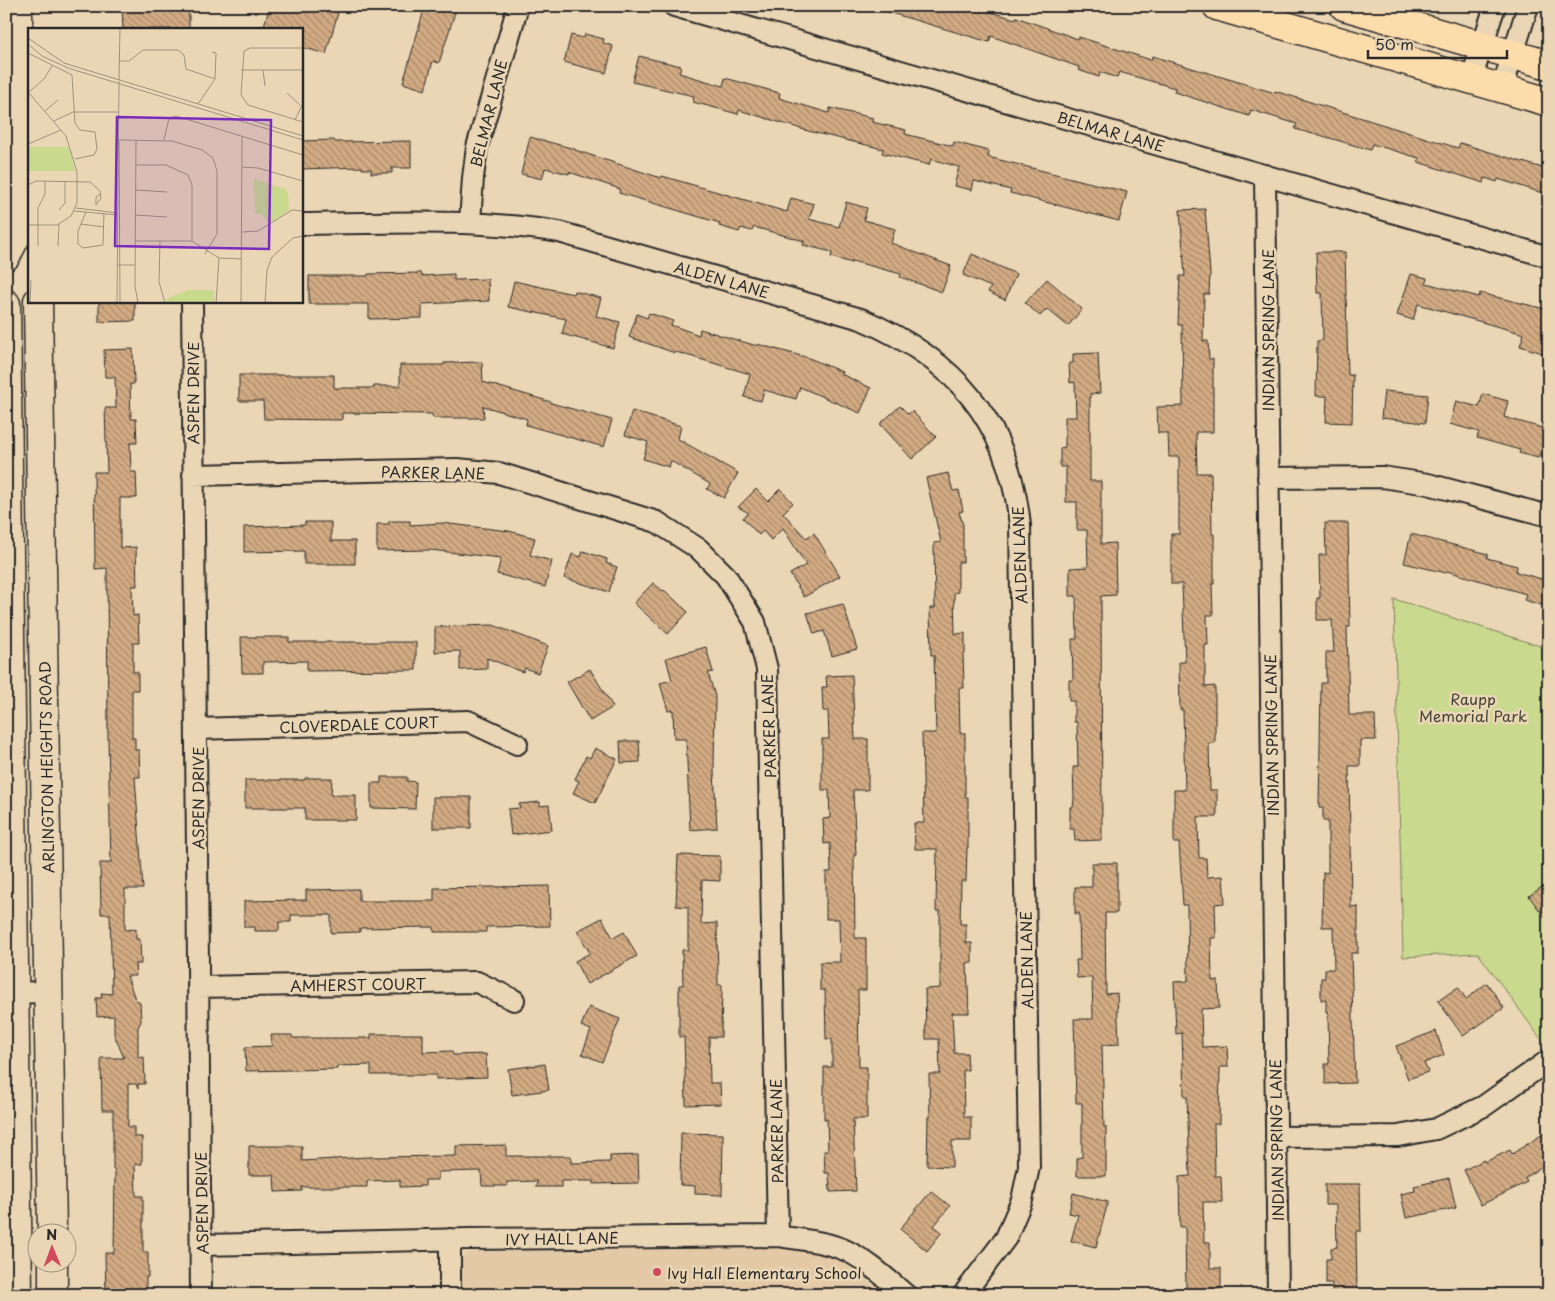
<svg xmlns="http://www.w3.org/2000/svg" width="1555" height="1301" font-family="'Playpen Sans',sans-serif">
<defs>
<pattern id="building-back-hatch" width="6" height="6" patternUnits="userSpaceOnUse" patternTransform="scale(1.25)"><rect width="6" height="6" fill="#d2ab83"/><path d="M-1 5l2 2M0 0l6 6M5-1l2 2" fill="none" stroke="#ab8b6b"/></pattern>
</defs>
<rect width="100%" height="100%" fill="#ead6b4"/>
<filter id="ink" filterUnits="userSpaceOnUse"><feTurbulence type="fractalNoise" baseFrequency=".02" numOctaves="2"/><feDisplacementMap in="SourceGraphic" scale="10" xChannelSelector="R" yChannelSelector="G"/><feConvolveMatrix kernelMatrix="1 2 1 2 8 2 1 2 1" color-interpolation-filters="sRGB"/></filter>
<g filter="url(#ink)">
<path fill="#e3c9a5" d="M771 1246 811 1250 837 1259 861 1275 885 1295H458V1269L461 1260 467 1254 477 1251Z"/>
<path fill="#c9da8e" stroke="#7a825c" d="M1394 599 1549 649V1050L1478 953 1403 957Z"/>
<path fill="url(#building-back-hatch)" stroke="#2b2b2b" d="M122 6H189V29H123Z
M270 6H340L326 54 301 47V29H263Z
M425 6H457L439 63 433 61 425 90 403 83Z
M881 6H970L1015 19 1016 17 1078 39 1079 37 1151 60 1152 56 1275 93V91L1458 148 1460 143 1549 170V195L1498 179 1497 182 1485 178 1484 183 1418 162 1419 158 1372 144 1370 150 1313 133V134L1295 129 1297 124 1251 110 1249 116 1174 92 1175 88 1119 72 1117 78 1100 72 1099 77 1078 70 1079 67 991 36 989 42 881 10Z
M585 34 604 39 603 43 613 46 606 73 564 62 571 35 584 38Z
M639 56 681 66 679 73 723 86 725 78 780 93 779 98 829 113 830 108 873 118 872 122 906 130 905 134 953 146 954 142 989 151 988 157 1127 192 1119 221 1010 193 1011 190 974 181 972 190 954 186 959 167 931 159 929 165 882 153 883 149 808 131 739 110 738 114 693 102 694 96 632 82Z
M530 137 575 149V150L661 178 662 176 787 212 791 198 814 204 809 219 839 227 846 202 867 208 864 220 895 229 891 243 951 266 942 292 900 277 901 274 852 261V263L831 257 832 252 803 245 804 241 754 227 752 231 741 228 739 232 719 226 720 223 619 193 620 189 569 172V174L545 168 542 179 521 174Z
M334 140 335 142 411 141V168H392V173H371V169H362V167L301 169V141Z
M1205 209 1210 273 1209 294H1204L1203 341H1208L1209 359H1213V432H1196L1197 473H1211L1212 534H1214V584H1212L1213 615H1207L1208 645H1205V687L1215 686V743H1209L1210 790H1217V817H1198L1199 858H1206L1207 877 1223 876 1225 903 1215 904 1216 938H1211L1212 981 1218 980 1219 1008 1201 1009 1202 1047 1227 1046 1228 1067H1220L1219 1124H1214L1215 1176H1221L1222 1202H1203L1204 1242H1210V1268H1221V1289L1186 1290 1185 1227H1180L1179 1177 1190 1176 1187 1096H1184L1182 1033 1176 1034 1174 982 1188 981 1187 905H1183L1179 843H1174V790H1185L1183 710H1180L1179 662H1185L1182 584H1171V534H1179V457H1169L1168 433H1158L1157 407 1183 406 1182 325H1178L1180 276H1185L1180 210Z
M1316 252H1345L1348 375H1353L1352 423 1326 422 1327 396H1316L1317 341 1323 340 1322 293H1317Z
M972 254 1016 274 1005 300 988 292 991 287 963 275Z
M421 273 422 276 454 274V280L488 279 489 301 422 304V318L369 319V304H309V276H368V274Z
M1411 274 1427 278 1426 283 1479 297 1480 293 1549 310V355L1520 346 1524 334 1418 304 1413 320 1397 315Z
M1047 279 1082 309 1068 326 1047 309 1040 316 1025 303Z
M514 281 573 294 574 291 601 298 596 316 620 322 613 348 562 334 566 319 508 307Z
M99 301H135V321L99 322Z
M649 313 673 321 671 325 699 335 700 329 757 346V344L809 358 842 372 841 374 871 388 860 413 800 387 796 399 764 390 761 401 744 397 750 374 676 352 675 353 629 337 637 314 647 318Z
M133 349 134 384H130L131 419H136L137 443H130L131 472H136L137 498H120V548L136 547 137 586H132L133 616 138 615 139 643H133V672H138V690H132V738H135V750H139L140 777H135L143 889H125V930L136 929V939H140L141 964H135L136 976H127L135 999 140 1003 141 1022 138 1027V1058L144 1057 145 1084H138V1089L136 1084H128V1127H134V1137H142V1164H135L136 1196H143V1252H148V1277H146V1295H106L105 1253H114L115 1170H113V1110H102L101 1058H124L114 1034V1016L97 1017 96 998H102L101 993 112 994 110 914H101L100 863H111L108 739 107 568 95 569 94 472H107L105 408H116L115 377H105L104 350Z
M1098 353 1100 393 1090 394V481H1101V544L1115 543 1116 595 1101 596 1102 840 1075 841 1074 829H1070V807H1073L1074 799 1073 767H1078L1077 722H1074V701H1069V680H1073L1072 639H1077L1076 596H1070V568L1088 567 1087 530H1077V502H1066V467H1060V448L1065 447V417H1076L1075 382 1070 383 1069 363H1073V354Z
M482 362 483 382 551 402V403L612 420 604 447 526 425 527 419 483 406 484 418H433L432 414 342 413V420L264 419 263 401H239V375H334V388H374V386H400V365H444V363Z
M1384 391 1428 395 1425 423 1381 418Z
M1483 394 1508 401 1504 417 1549 430V457L1539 454 1538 458 1519 453 1520 450 1477 438 1479 432 1450 424 1456 401 1479 407Z
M900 406 908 414 912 411 936 437 912 459 880 424Z
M632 411 681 426 678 439 738 473 724 498 707 489 710 484 671 461 669 467 643 459 648 442 625 435Z
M948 473 953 491 959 490 963 511 959 512 963 525V562H958V592L954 593 955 634 965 633V654H963L964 688H959L960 733H965V797H968V848H967L966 881H961L960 924H966V943H972V963H967L969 1013H952L954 1053H967L968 1070H963L964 1117H971V1141H952V1167L927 1166 928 1117H930L929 1074H940L939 1039H926L925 989 940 988V911H936L937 849H915L914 823H924L922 733H936L934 655H931L930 608H935L934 543 941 542 926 478Z
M756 489 768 501 780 489 793 503 783 513 806 538 814 533 840 576 804 597 790 574 806 565 783 528 771 540 763 531 759 535 743 518 749 513 738 507Z
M389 521H410V525L442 523 509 531 535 538 530 555 552 561 545 587 497 574 501 558 430 550 377 551V524H389Z
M305 522H331V541H355V564H304V551L244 552V527L305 525Z
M1325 523H1348L1350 627H1347L1349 715H1375L1376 740H1360V766H1349L1351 907 1358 906V953H1351L1355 1083 1325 1084V1064H1329L1328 1012H1326V1000H1321V978H1325V969H1334L1333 927H1322L1323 872 1328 873V821H1323V808H1319L1321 683H1326V652H1334L1332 620H1317V598H1320L1319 555H1326Z
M1411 534 1488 554 1487 558 1517 566 1516 572 1549 581V607L1524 600 1526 594 1447 571 1446 573 1404 563Z
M583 551 607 559 606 563 617 567 609 592 564 578 572 554 581 557Z
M653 583 663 591 664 590 688 612 668 634 634 603Z
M843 604 857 649 832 656 824 631 814 634 807 613Z
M493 625 548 646 538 673 525 668 523 672 487 658V669L460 670V651L435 652V627Z
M241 637H289V642H416V670L307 671V661L263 662V673H242Z
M706 647 713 672 708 673 715 696 714 771 717 828 690 830 686 739H674L673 710 668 711 660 683 672 680 666 658Z
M590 669 613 707 590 721 567 682Z
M852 675 855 739H868V790H853L856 855H854L855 938H866V990H858L859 1067H867V1119H853L856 1191 830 1192 829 1173H825L824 1151H828L827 1119H824V1067H832V1039H826L825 990H820V962H840L839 919H826V872H831L830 843 824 844 823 819 830 818 829 790H822V739H829L828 711H823L822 687H827L826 676Z
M620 741H639L640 762 621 763Z
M595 748 617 759 595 803 573 793 579 781 575 779 586 756 590 758Z
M381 777H407V781L416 782 415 809 371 808V783H381Z
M305 778H332L331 795H356V820H305V808H245V780H305Z
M433 797H471V828H433Z
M540 802V806L549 805 552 830 511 835 508 809 520 808 519 804Z
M678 855 720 856V881L702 880 701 924 717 923 718 985H722L721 1037H709L710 1083H720L721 1104 686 1105 684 1037H679V985H683L682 950H688V907L676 906Z
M1092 863H1117V913H1105L1106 994 1117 993 1119 1044 1102 1045 1104 1127H1106V1176H1077V1158L1082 1157V1103H1076L1074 1019H1093L1092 977 1077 978 1076 960H1080L1079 913 1075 914V887H1092Z
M1549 882V923L1529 896Z
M549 886 550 926 486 927V932H434V927L360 928V932L331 933V915H291V922H279V931H255V927H244V901L306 900V890L359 889V901H434V888Z
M602 918 613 938 624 932 637 956 587 984 575 961 590 953 577 931Z
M1487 983 1504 1008 1463 1036 1438 1001 1458 987 1466 999Z
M589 1007 620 1019 602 1062 582 1054 591 1030 581 1026Z
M1436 1031 1444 1055 1424 1063 1428 1072 1408 1079 1396 1046Z
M371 1034H423V1052L452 1051 453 1055 486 1054 487 1077 436 1079V1075H371V1065L337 1066V1069L246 1071 245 1047 272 1046 271 1035H292V1038H371Z
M545 1064 549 1090 512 1095 508 1069Z
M1549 1130V1161L1525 1178 1527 1182 1481 1205 1464 1170 1484 1160 1485 1162 1510 1150 1512 1154Z
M681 1133 723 1134 722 1195 695 1194V1186L680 1185Z
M506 1145V1156H571V1163L610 1162V1156L638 1155 639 1183 594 1184V1181H561V1187H536L537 1181 507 1182V1186H482L481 1171 438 1172V1180H425V1186L400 1187V1180L367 1181V1187H302V1191L275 1192 274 1175H249V1146H302V1161L367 1157 456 1156V1146Z
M1449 1178 1456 1208 1406 1218 1401 1194 1415 1191 1414 1186Z
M1325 1184H1360L1361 1231H1356L1357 1294H1332V1283H1326V1259H1331V1248L1337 1247 1336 1205H1325Z
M931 1191 950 1206 934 1226 942 1232 927 1251 900 1229Z
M1073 1193 1108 1202 1096 1247 1071 1241 1078 1215 1069 1213Z"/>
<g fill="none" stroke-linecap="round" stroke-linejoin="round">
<defs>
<path id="street" d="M674 6 1549 257
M1471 80 1495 6
M1502 89 1528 6
M1265 175 1278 1295
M470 222 473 178 477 147 518 6
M301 224C387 223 474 218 559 232L861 319C955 359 1009 421 1020 525L1029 1167 1022 1200 1006 1238 963 1295
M192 301 201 1295
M193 475 457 469 499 473 657 522 699 549 726 576 755 622 767 669 778 1236
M1268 478 1382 477 1428 484 1549 516
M196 729 468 721 517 744
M198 987 477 982 514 1000
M6 993 49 992
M1276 1137 1398 1136 1436 1129 1484 1106 1549 1060
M201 1245 469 1239 778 1236C801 1240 826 1241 847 1251 869 1262 887 1279 906 1295
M450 1295V1239"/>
<path id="secondary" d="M6 256 20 229 18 6
M38 301 52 1234
M6 304 18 1295
M53 1264V1295"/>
<path id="primary" d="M1217 6 1549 102
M1344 6 1549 65"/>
</defs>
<use href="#street" stroke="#2b2b2b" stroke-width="24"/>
<use href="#secondary" stroke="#2b2b2b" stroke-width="31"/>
<use href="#primary" stroke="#2b2b2b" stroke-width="31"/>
<use href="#street" stroke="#ead6b4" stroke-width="20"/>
<use href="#secondary" stroke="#ead6b4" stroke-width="28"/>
<use href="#primary" stroke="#fddcac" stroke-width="28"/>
</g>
</g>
<circle fill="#d1495b" stroke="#ead6b4" stroke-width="2" cx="657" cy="1272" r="5"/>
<g text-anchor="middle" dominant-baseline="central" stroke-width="5" stroke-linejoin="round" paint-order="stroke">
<g font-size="15" fill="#2b2b2b" stroke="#ead6b4">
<text transform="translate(488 113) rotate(-76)">BELMAR LANE</text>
<text transform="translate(1111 131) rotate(16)">BELMAR LANE</text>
<text transform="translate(722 279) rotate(16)">ALDEN LANE</text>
<text transform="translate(1267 330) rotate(-90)">INDIAN SPRING LANE</text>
<text transform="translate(192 393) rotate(-90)">ASPEN DRIVE</text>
<text transform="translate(433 472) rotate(1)">PARKER LANE</text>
<text transform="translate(1019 555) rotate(-92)">ALDEN LANE</text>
<text transform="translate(359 724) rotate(-2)">CLOVERDALE COURT</text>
<text transform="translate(768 726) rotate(-92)">PARKER LANE</text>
<text transform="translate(1271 735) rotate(-91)">INDIAN SPRING LANE</text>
<text transform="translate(46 767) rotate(-91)">ARLINGTON HEIGHTS ROAD</text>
<text transform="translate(197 798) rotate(-90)">ASPEN DRIVE</text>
<text transform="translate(1026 960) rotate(-91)">ALDEN LANE</text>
<text transform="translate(358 984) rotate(-1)">AMHERST COURT</text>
<text transform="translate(776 1131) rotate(-91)">PARKER LANE</text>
<text transform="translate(1276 1140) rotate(-91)">INDIAN SPRING LANE</text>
<text transform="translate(201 1203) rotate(-91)">ASPEN DRIVE</text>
<text transform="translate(562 1238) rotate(-1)">IVY HALL LANE</text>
</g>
<g font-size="15" fill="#43453a" stroke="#ead6b4">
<text x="1473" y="698">Raupp<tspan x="1473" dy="17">Memorial Park</tspan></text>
</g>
<g font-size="15" fill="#2b2b2b" stroke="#ead6b4" text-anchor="start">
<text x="667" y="1272">Ivy Hall Elementary School</text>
</g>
</g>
<g transform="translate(28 28)">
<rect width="275" height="275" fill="#ead6b4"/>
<path d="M0 119H41L47 143H0ZM226 151 257 161 260 165 261 182 241 196 234 186H227ZM160 262H186V275H139L138 271Z" fill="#c9da8e"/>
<path fill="none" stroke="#9e927d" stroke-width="1" d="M0 10 36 35 275 108M0 16 14 28 40 40 275 112M275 20H222L216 23 213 67 220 77 275 94M0 25 44 47 47 95 52 102 67 104 69 121 66 127 47 131M91 33H101L115 22H150L156 27 158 41 187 51M213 42H275M235 42 237 58M91 52 92 0M0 64 38 108 49 144V175L43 188 29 197H0M1 64 16 51 24 38M259 65 272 77M170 76 187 51 188 25 184 24M17 83 30 72M267 92 275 75M26 93 45 84H91M91 112 144 113 174 122 185 130 189 143V206L177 226M91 112 92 275M108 112 107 258 110 275M136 112 141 90 148 88 275 127M0 116 33 102M108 137H138L160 147 164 157V213M214 139 230 140 275 153M0 157 8 153 62 154 72 163 73 170 68 177V169L72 166M108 162 139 164M48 180 90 185M31 182 37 175V153M46 183 90 187M58 184 50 203V216L55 220 75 217 76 185M107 187 139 189M53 196 76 199M214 204 230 203 264 182 275 183M107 213H164L191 230 214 231M132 213 131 254 137 275M10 218V180L17 166V153M30 218 31 196M90 237H107M2 275 3 252M89 275 91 53M188 275 191 230M213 275 214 109M237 275 239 242 244 229 265 210 275 208"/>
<path fill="#7b2cbf" fill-opacity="0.15" stroke="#7b2cbf" stroke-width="2.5" d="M89 89 243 92 241 221 87 218Z"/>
<rect width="275" height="275" fill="none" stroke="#2b2b2b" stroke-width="2.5"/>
</g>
<rect width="1555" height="1301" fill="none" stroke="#ead6b4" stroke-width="25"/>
<rect x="12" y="12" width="1530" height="1276" fill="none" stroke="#2b2b2b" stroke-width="2" filter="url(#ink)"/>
<g transform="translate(52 1248) rotate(359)"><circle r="24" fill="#ead6b4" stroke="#9e927d"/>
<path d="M0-4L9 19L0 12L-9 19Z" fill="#d1495b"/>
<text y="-8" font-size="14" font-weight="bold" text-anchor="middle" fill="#2b2b2b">N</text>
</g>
<path d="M1368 50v8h139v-8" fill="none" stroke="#2b2b2b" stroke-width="2.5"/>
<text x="1375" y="50" font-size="15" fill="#2b2b2b" stroke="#ead6b4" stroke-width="4" paint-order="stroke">50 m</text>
</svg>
